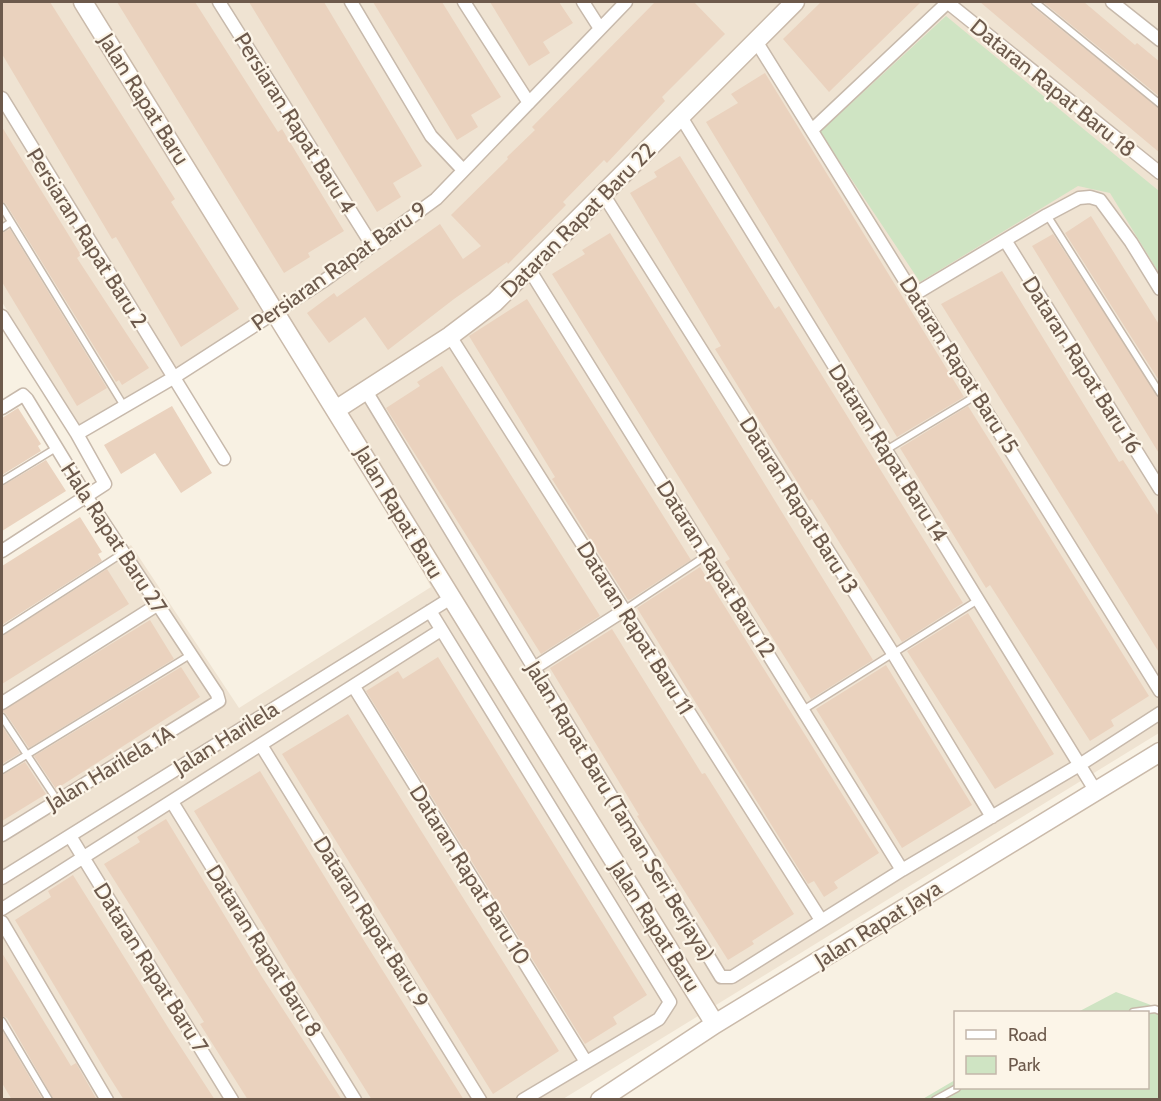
<svg xmlns="http://www.w3.org/2000/svg" width="1161" height="1101" font-family="Cabin,sans-serif">
<style>
.residential{fill:#efe3d2}
.green{fill:#cfe4c3}
.building{fill:#ead2be}
.lines{fill:none;stroke-linecap:round;stroke-linejoin:round}
.lane-casing{stroke:#c7b9ab;stroke-width:9}
.street-casing{stroke:#c7b9ab;stroke-width:15}
.secondary-casing{stroke:#cabaaa;stroke-width:21}
.lane{stroke:#fff;stroke-width:6}
.street{stroke:#fff;stroke-width:12}
.secondary{stroke:#fff;stroke-width:18}
.labels{text-anchor:middle;dominant-baseline:central;stroke-width:4.5;stroke-linejoin:round;paint-order:stroke}
.street-label{font-size:22px;fill:#6d5a4c;stroke:#fcf5e8}
</style>
<rect width="100%" height="100%" fill="#f8f1e3"/>
<path class="residential" d="M2,2H1159V733L563,1099H2V627L131,545L239,708L431,587L330,405L272,309L79,427L2,302Z"/>
<path class="green" d="M946,16L1159,191V273L1110,193L1078,186L920,282L820,132Z
M1116,992L1159,1008V1099L921,1100L955,1080L956,1088H1148V1012H1078Z"/>
<path class="building" d="M2,2H50L175,199L171,202L239,309L181,347L116,237L112,239L2,54Z
M117,2H195L278,132L282,129L344,231L308,253L310,257L284,273Z
M249,2H324L422,166L393,183L401,197L377,212Z
M373,2H442L501,97L471,115L478,127L457,140Z
M490,2H559L573,23L543,42L550,53L529,66Z
M655,2H694L725,34L662,97L665,101L607,163L604,160L563,202L566,205L508,264L507,262L454,299L388,350L365,317L329,343L307,313L334,293L337,297L440,224L463,259L481,246L451,215L508,159L507,157L535,130L532,127Z
M821,2H921L829,92L783,39Z
M980,2H1030L1032,6L1160,109V153Z
M1043,2H1084L1135,45L1137,43L1160,62V97Z
M765,73L964,397L897,437L706,122L738,103L731,94Z
M2,127L81,255L77,258L149,368L122,385L119,380L116,382L6,204L2,202Z
M680,156L775,309L779,306L963,603L902,642L812,499L809,501L715,349L721,346L630,193L657,177L654,172Z
M1091,216L1160,326V382L1065,233Z
M10,229L107,388L77,406L2,282V233Z
M610,233L873,660L811,699L725,562L730,559L552,274L585,254L582,250Z
M1053,234L1160,398V455L1032,246Z
M1002,271L1119,462L1123,460L1160,518V654L941,304Z
M527,299L691,560L631,599L628,600L552,479L555,477L469,336Z
M442,366L600,616L541,654L386,408L420,386L417,382Z
M172,406L212,473L181,493L155,453L121,474L104,445Z
M968,406L1149,696L1111,720L1114,726L1090,741L990,585L986,588L900,448Z
M18,408L41,444L38,446L41,451L2,475V418Z
M46,460L66,491L2,531V486Z
M80,517L102,552L98,554L102,561L2,625V566Z
M700,567L879,853L834,882L838,888L824,897L814,881L808,884L637,608Z
M107,569L129,604L2,684V636Z
M968,613L1054,754L995,789L907,651Z
M150,620L174,659L29,748L6,714L2,711Z
M612,629L702,774L705,773L794,914L752,941L754,944L728,960L637,816L639,815L550,668Z
M438,657L647,995L613,1017L617,1024L585,1044L366,691L398,671L403,679Z
M886,665L972,805L902,848L816,709Z
M181,667L200,697L56,789L34,756Z
M348,714L559,1051L493,1094L282,754Z
M2,726L20,753L2,764Z
M25,762L46,794L2,821V775Z
M260,771L356,928L464,1100H372L285,961L194,811Z
M166,819L262,977L342,1100H248L200,1024L204,1022L104,864L140,842L137,837Z
M73,875L169,1029L215,1100H124L105,1070L15,920L51,897L48,891Z
M2,953L71,1066L76,1063L97,1100H54L7,1018L2,1016Z
M2,1030L43,1100H12L2,1083Z"/>
<g class="lines">
<g class="lane-casing">
<path id="lane" d="M1035,2L1160,104
M2,207L124,406
M1047,215L1160,393
M2,228L11,222
M886,450L977,395
M2,481L56,448
M624,610L707,555
M2,631L123,553
M803,710L978,600
M2,717L57,800
M2,770L190,655
M1133,1012L1155,1009L1160,1011
M2,1021L49,1100
M935,1100L957,1088"/>
</g>
<g class="street-casing">
<path id="street" d="M219,2L372,245
M351,2L431,136L463,170
M464,2L529,103
M583,2L599,27
M947,2L1160,173
M1112,2L1160,40
M756,41L1160,691
M2,98L224,459
M681,117L1095,790
M813,129L948,2
M603,194L894,655L992,817
M1005,240L1160,489
M529,269L902,870
M915,294L1047,215L1079,198L1090,197L1100,200L1131,242L1160,289
M2,316L77,434
M450,336L821,920
M366,391L721,977H732L902,870L1081,764L1160,713
M2,408L23,395L27,399L86,496L217,694L219,701L2,835
M2,551L105,484L77,434L173,378L325,280L436,199L626,2
M430,611L670,1002L659,1019L523,1100
M534,668L623,611
M354,687L586,1062
M2,703L157,605
M261,745L480,1100
M172,802L355,1100
M70,836L232,1100
M2,878L451,598
M2,909L441,630
M2,922L107,1100"/>
</g>
<g class="secondary-casing">
<path id="secondary" d="M83,2L715,1024
M337,409L450,336L495,302L795,2
M600,1100L715,1024L1160,752"/>
</g>
<use href="#lane" class="lane"/>
<use href="#street" class="street"/>
<use href="#secondary" class="secondary"/>
</g>
<g class="labels">
<g class="street-label">
<text transform="translate(1053 88) rotate(39)">Dataran Rapat Baru 18</text>
<text transform="translate(144 99) rotate(58)">Jalan Rapat Baru</text>
<text transform="translate(295 123) rotate(58)">Persiaran Rapat Baru 4</text>
<text transform="translate(578 220) rotate(-45)">Dataran Rapat Baru 22</text>
<text transform="translate(87 238) rotate(58)">Persiaran Rapat Baru 2</text>
<text transform="translate(339 266) rotate(-35)">Persiaran Rapat Baru 9</text>
<text transform="translate(959 365) rotate(58)">Dataran Rapat Baru 15</text>
<text transform="translate(1082 365) rotate(58)">Dataran Rapat Baru 16</text>
<text transform="translate(888 453) rotate(58)">Dataran Rapat Baru 14</text>
<text transform="translate(799 505) rotate(58)">Dataran Rapat Baru 13</text>
<text transform="translate(399 512) rotate(59)">Jalan Rapat Baru</text>
<text transform="translate(114 538) rotate(57)">Hala Rapat Baru 27</text>
<text transform="translate(716 569) rotate(58)">Dataran Rapat Baru 12</text>
<text transform="translate(635 628) rotate(58)">Dataran Rapat Baru 11</text>
<text transform="translate(226 738) rotate(-32)">Jalan Harilela</text>
<text transform="translate(110 768) rotate(-31)">Jalan Harilela 1A</text>
<text transform="translate(620 811) rotate(59)">Jalan Rapat Baru (Taman Seri Berjaya)</text>
<text transform="translate(470 875) rotate(58)">Dataran Rapat Baru 10</text>
<text transform="translate(371 922) rotate(58)">Dataran Rapat Baru 9</text>
<text transform="translate(878 924) rotate(-32)">Jalan Rapat Jaya</text>
<text transform="translate(655 926) rotate(58)">Jalan Rapat Baru</text>
<text transform="translate(264 951) rotate(58)">Dataran Rapat Baru 8</text>
<text transform="translate(151 968) rotate(58)">Dataran Rapat Baru 7</text>
</g>
</g>
<rect width="1161" height="1101" fill="none" stroke="#6d5a4c" stroke-width="6"/>
<rect x="954" y="1011" width="195" height="78" fill="#fcf5e8" stroke="#c3b7aa" stroke-width="1.5"/>
<rect x="966" y="1030" width="30" height="9" fill="#ffffff" stroke="#c3b7aa" stroke-width="1.5"/>
<text x="1008" y="1041" font-size="18" fill="#6d5a4c">Road</text>
<rect x="966" y="1056" width="30" height="18" fill="#cfe4c3" stroke="#c3b7aa" stroke-width="1.5"/>
<text x="1008" y="1071" font-size="18" fill="#6d5a4c">Park</text>
</svg>
